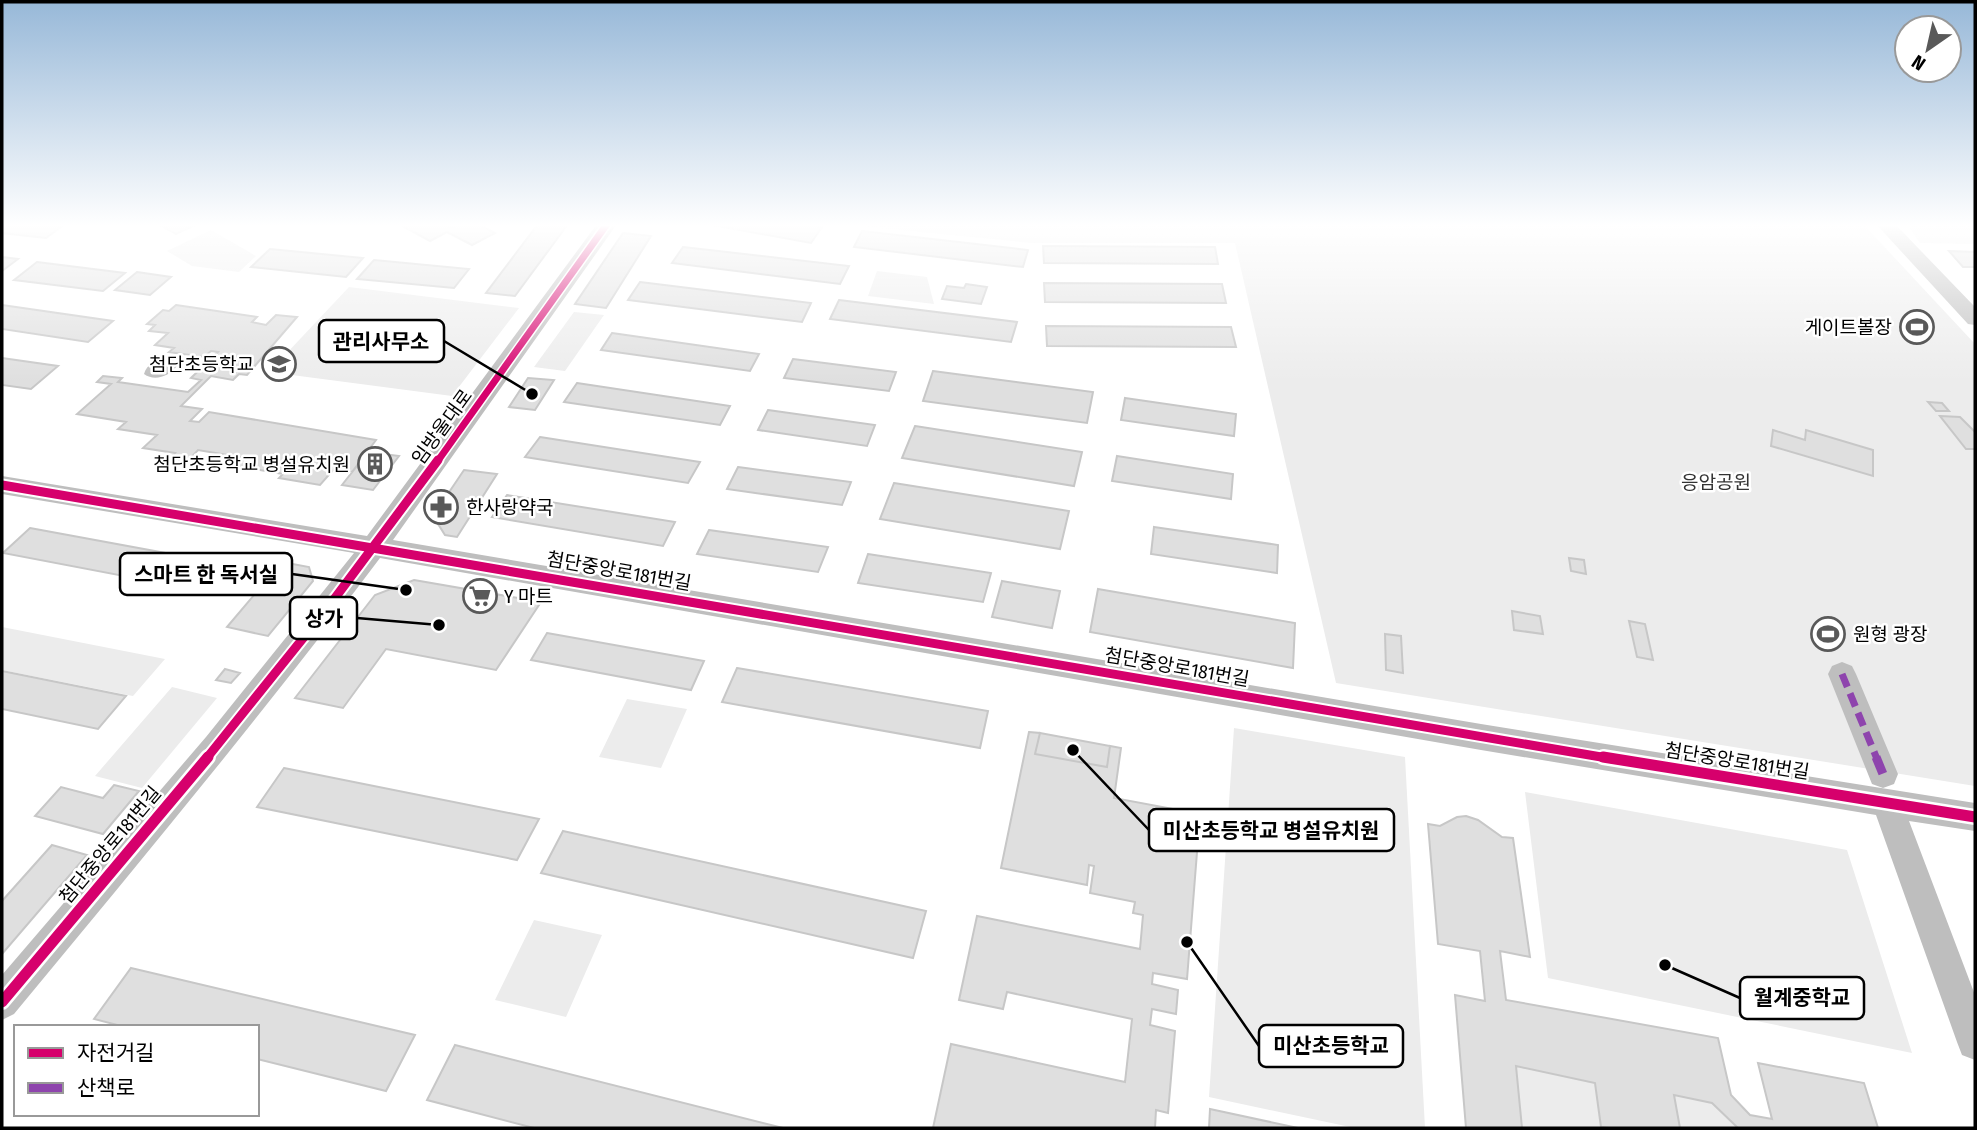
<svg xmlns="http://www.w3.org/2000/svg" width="1977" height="1130" font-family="'Fira Sans Condensed','Noto Sans KR',sans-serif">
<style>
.green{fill:#ececec}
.water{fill:#bfbfbf}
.building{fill:#dfdfdf;stroke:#c7c7c7;stroke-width:2}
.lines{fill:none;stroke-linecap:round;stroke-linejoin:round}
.minor{fill:#bebebe;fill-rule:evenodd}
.quiet-far1{stroke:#8e44ad;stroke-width:7;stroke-dasharray:14 7;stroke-linecap:butt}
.quiet{stroke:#8e44ad;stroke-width:9;stroke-dasharray:18 9;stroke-linecap:butt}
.cycleway-far2-casing{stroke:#fff;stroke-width:10}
.cycleway-far1-casing{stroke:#fff;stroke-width:13}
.cycleway-casing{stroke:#fff;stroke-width:16}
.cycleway-far2{stroke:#d6006c;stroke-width:7}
.cycleway-far1{stroke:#d6006c;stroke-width:9}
.cycleway{stroke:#d6006c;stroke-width:11}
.labels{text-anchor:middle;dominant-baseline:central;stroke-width:5;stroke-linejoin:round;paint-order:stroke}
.poi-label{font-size:19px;fill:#000;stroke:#fff;text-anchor:end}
.street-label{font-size:19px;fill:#000;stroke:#fff}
.park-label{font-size:19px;fill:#333;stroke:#fff}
.leader{fill:none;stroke:#000;stroke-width:2.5}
.callout-dot{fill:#000;stroke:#fff;stroke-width:2.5}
.callout{fill:#fff;stroke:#000;stroke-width:2.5}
.callout-label{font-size:21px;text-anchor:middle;font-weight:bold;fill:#000}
</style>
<rect width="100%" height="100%" fill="#fff"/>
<path class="green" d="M841,224L1864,225L1975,344V786L1336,683L1235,243H1032Z
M1907,224H1975V244L1920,243Z
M211,230L256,256L239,272L192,266L167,251Z
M877,271L927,277L934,304L868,296Z
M349,287L519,308L452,396L269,372Z
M574,312L604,315L565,371L534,367Z
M2,627L165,659L133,696L2,670Z
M172,687L217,698L142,788L95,776Z
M627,699L687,709L661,768L599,757Z
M1234,728L1405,757L1425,1128H1355L1209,1097Z
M1525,792L1847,850L1912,1053L1548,978Z
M534,920L602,935L566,1017L495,1000Z
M1516,1066L1595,1083L1601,1126L1609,1128H1522Z
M1674,1095L1712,1103L1738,1128H1680Z"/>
<path class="water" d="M173,360L177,366C169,376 155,382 144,374C147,362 161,358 173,360Z"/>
<path class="building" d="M2,224H65L46,238L2,233Z
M158,224H197L176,234Z
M399,224H444L452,228L460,224H478L495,233L472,245L447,232L430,241Z
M538,224H568L515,296L486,293Z
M707,224H805L822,227L811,243Z
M862,231L1028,250L1023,267L854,247Z
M623,233L651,236L606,308L575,304Z
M1043,246L1215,247L1218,264L1044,263Z
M683,247L849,266L840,284L672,263Z
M270,249L363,258L346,277L251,267Z
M1949,251L1975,252V267H1963Z
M2,257L18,259L2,271Z
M374,260L469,269L454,288L357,279Z
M37,262L125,273L103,291L14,280Z
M137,272L171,277L150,295L115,290Z
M640,282L811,303L802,322L628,300Z
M1044,283L1222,284L1226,303L1045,302Z
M966,284L987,287L981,304L942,299L947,286L964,288Z
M839,300L1017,322L1011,342L830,319Z
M2,305L113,321L88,342L2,329Z
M176,305L257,317L252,322L266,325L276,315L297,317L247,375L239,374L233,380L211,376L181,406L202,409L190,421L199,422L209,412L376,440L352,472L334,469L320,485L279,478L283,474L236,466L245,458L198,450L187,462L179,461L182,458L172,456L175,453L143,448L157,435L118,429L126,422L77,414L111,384L97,382L103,376L122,378L118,382L188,392L201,380L191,378L218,352L211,351L204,357L169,352L174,348L155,345L168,333L149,331L155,325L147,324L163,310L169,311Z
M1046,326L1231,327L1236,347L1047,346Z
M612,333L759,354L750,371L601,350Z
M2,358L58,366L31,389L2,385Z
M793,359L896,372L889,391L784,378Z
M933,371L1093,392L1087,423L923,401Z
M528,378L554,380L535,410L509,407Z
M577,383L730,406L720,425L564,402Z
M1125,398L1236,414L1234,436L1121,420Z
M1928,402L1942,403L1949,411H1936Z
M768,410L875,425L867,446L758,430Z
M1940,416L1960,417L1975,432V449H1966Z
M915,426L1082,452L1074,486L902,458Z
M1773,430L1805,440L1806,430L1873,450V476L1771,446Z
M540,437L700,462L688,483L525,457Z
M368,452L399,456L373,490L342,485Z
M1117,456L1233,474L1231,499L1112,481Z
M738,467L851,482L842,505L727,489Z
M464,470L497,474L457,537L445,535L433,516Z
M894,483L1069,511L1060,549L880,519Z
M507,495L675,522L663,546L492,517Z
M1154,527L1278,545L1277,573L1151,554Z
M30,528L236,566L213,593L3,553Z
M709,530L828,547L818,572L697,554Z
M868,554L991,573L983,602L858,583Z
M1569,558L1584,560L1586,574L1571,571Z
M282,562L309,567L313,581L268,636L227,627Z
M414,580L541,602L496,670L386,649L343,708L295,698L375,595Z
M1002,581L1060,591L1052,628L992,617Z
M1098,589L1295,623L1293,668L1090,632Z
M1512,611L1540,616L1543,634L1514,630Z
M1629,621L1645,624L1653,660L1637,657Z
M547,633L704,661L691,690L531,660Z
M1385,634L1401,636L1403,673L1386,670Z
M737,668L988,711L980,748L722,702Z
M225,669L240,673L231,683L216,680Z
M2,671L126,696L98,729L2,709Z
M1029,732L1040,733L1035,754L1107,767L1110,746L1121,748L1114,798L1200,814L1187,979L1153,973L1152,984L1178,990L1176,1014L1152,1009L1150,1025L1175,1031L1168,1113L1156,1110L1155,1128H933L951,1044L1125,1082L1132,1019L1007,992L1003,1009L959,1000L977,916L1140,949L1143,915L1133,913L1135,902L1090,893L1094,866L1089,865L1087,885L1001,868Z
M1040,733L1110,746L1107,767L1035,754Z
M284,768L539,819L517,860L257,807Z
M114,785L139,791L103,834L35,816L61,787L103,798Z
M1466,816L1478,820L1502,837L1513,838L1530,957L1500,951L1506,1000L1718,1038L1731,1095L1750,1115L1772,1119L1758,1063L1864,1083L1878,1128H1738L1712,1103L1674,1095L1680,1128H1609L1601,1127L1595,1083L1516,1066L1522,1128H1466L1455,995L1485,1001L1480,951L1438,944L1428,824L1440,826L1457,817Z
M563,831L926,911L913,958L541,873Z
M52,845L87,855L2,954V901Z
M131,968L415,1035L386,1091L257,1059V1027H125L94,1019Z
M455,1045L783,1128H534L427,1100Z
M1210,1109L1298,1128H1209Z"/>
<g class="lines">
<path class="minor" d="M597,224H617L393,540L1481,724L1975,803V831L1909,821L1975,995V1060L1962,1055L1957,1042L1876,815L1481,750L380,558C263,714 138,864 14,1014L2,1020V975L206,737L354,553L2,494V476L367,536Z
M1876,224H1895L1975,307V325L1968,324Z
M1842,662L1852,666L1856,674L1898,774L1894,784L1883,788L1872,784L1828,674L1832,666Z"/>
<path class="quiet-far1" d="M1842,674L1877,759"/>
<path class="quiet" d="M1876,757L1883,774"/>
<g class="cycleway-far2-casing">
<path id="cycleway-far2" d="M437,462L607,224"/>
</g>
<g class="cycleway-far1-casing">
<path id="cycleway-far1" d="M2,485L1613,759
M206,759L329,606L438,460"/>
</g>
<g class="cycleway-casing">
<path id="cycleway" d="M1603,757L1975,817
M2,1002L208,757"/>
</g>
<use href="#cycleway-far2" class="cycleway-far2"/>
<use href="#cycleway-far1" class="cycleway-far1"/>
<use href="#cycleway" class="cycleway"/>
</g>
<linearGradient id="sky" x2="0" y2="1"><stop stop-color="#97b8d8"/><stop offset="0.59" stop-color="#fff"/><stop offset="1" stop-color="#fff" stop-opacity="0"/></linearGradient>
<rect width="1977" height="382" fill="url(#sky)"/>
<defs>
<g id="stadium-ring" transform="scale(1.75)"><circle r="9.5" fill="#fff" stroke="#595959" stroke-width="1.5"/><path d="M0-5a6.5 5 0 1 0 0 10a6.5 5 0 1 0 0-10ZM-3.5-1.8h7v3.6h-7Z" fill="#595959"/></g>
<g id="school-ring" transform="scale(1.75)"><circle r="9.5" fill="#fff" stroke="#595959" stroke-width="1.5"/><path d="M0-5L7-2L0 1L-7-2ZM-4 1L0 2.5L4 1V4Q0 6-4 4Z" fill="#595959"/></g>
<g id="building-ring" transform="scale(1.75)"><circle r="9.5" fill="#fff" stroke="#595959" stroke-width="1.5"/><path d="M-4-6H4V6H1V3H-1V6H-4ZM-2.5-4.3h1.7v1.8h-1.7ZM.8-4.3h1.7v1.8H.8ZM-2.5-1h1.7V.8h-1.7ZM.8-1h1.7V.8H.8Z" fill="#595959"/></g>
<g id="pharmacy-ring" transform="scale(1.75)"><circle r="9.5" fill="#fff" stroke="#595959" stroke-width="1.5"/><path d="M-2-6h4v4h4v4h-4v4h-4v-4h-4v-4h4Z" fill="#595959"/></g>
<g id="supermarket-ring" transform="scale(1.75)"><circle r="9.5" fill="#fff" stroke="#595959" stroke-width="1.5"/><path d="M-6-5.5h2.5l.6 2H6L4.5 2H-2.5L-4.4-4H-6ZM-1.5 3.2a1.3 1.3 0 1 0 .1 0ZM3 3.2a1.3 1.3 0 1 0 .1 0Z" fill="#595959"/></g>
</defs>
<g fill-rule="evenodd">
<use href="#stadium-ring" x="1917" y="327"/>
<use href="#school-ring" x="279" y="364"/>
<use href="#building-ring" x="375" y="464"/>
<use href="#pharmacy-ring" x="441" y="507"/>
<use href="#supermarket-ring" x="480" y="596"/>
<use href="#stadium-ring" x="1828" y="634"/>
</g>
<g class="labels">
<g class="poi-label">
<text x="1892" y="327">게이트볼장</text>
<text x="254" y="364">첨단초등학교</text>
<text x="350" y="464">첨단초등학교 병설유치원</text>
<text x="466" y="507" text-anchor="start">한사랑약국</text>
<text x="504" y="596" text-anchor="start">Y 마트</text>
<text x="1853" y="634" text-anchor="start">원형 광장</text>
</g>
<g class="street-label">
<text transform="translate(442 427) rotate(-54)">임방울대로</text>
<text transform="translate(619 571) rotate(10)">첨단중앙로181번길</text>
<text transform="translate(1177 667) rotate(10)">첨단중앙로181번길</text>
<text transform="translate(1737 761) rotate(9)">첨단중앙로181번길</text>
<text transform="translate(110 845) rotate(-50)">첨단중앙로181번길</text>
</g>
<g class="park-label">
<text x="1716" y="482">응암공원</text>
</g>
</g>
<path class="leader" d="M532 394L444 341M406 590L292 574M439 625L357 618M1073 750L1149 830M1665 965L1740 998M1187 942L1259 1046"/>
<g class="callout-dot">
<circle cx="532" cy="394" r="7"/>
<circle cx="406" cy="590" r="7"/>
<circle cx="439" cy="625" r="7"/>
<circle cx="1073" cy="750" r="7"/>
<circle cx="1665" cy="965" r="7"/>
<circle cx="1187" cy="942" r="7"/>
</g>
<g class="callout">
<rect x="319" y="320" width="125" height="42" rx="7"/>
<rect x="120" y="553" width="172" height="42" rx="7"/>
<rect x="290" y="597" width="67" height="42" rx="7"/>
<rect x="1149" y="809" width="245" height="42" rx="7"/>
<rect x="1740" y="977" width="124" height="42" rx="7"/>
<rect x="1259" y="1025" width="144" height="42" rx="7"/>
</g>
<g class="callout-label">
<text x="381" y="349">관리사무소</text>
<text x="206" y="582">스마트 한 독서실</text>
<text x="324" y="626">상가</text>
<text x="1271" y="838">미산초등학교 병설유치원</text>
<text x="1802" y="1005">월계중학교</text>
<text x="1331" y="1053">미산초등학교</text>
</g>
<rect width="1977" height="1130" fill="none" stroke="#000000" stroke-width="7"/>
<rect x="14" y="1025" width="245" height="91" fill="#ffffff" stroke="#999999" stroke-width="2"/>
<rect x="28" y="1048" width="35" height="10" fill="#d6006c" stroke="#999999" stroke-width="2"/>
<text x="77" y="1060" font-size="21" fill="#000000">자전거길</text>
<rect x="28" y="1083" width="35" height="10" fill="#8e44ad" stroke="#999999" stroke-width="2"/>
<text x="77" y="1095" font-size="21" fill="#000000">산책로</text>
<g transform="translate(1928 49) rotate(214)"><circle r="33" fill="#ffffff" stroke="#999999" stroke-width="2"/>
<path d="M0-5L12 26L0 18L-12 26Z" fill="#595959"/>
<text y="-10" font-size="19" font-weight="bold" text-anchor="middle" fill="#000000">N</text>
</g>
</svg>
